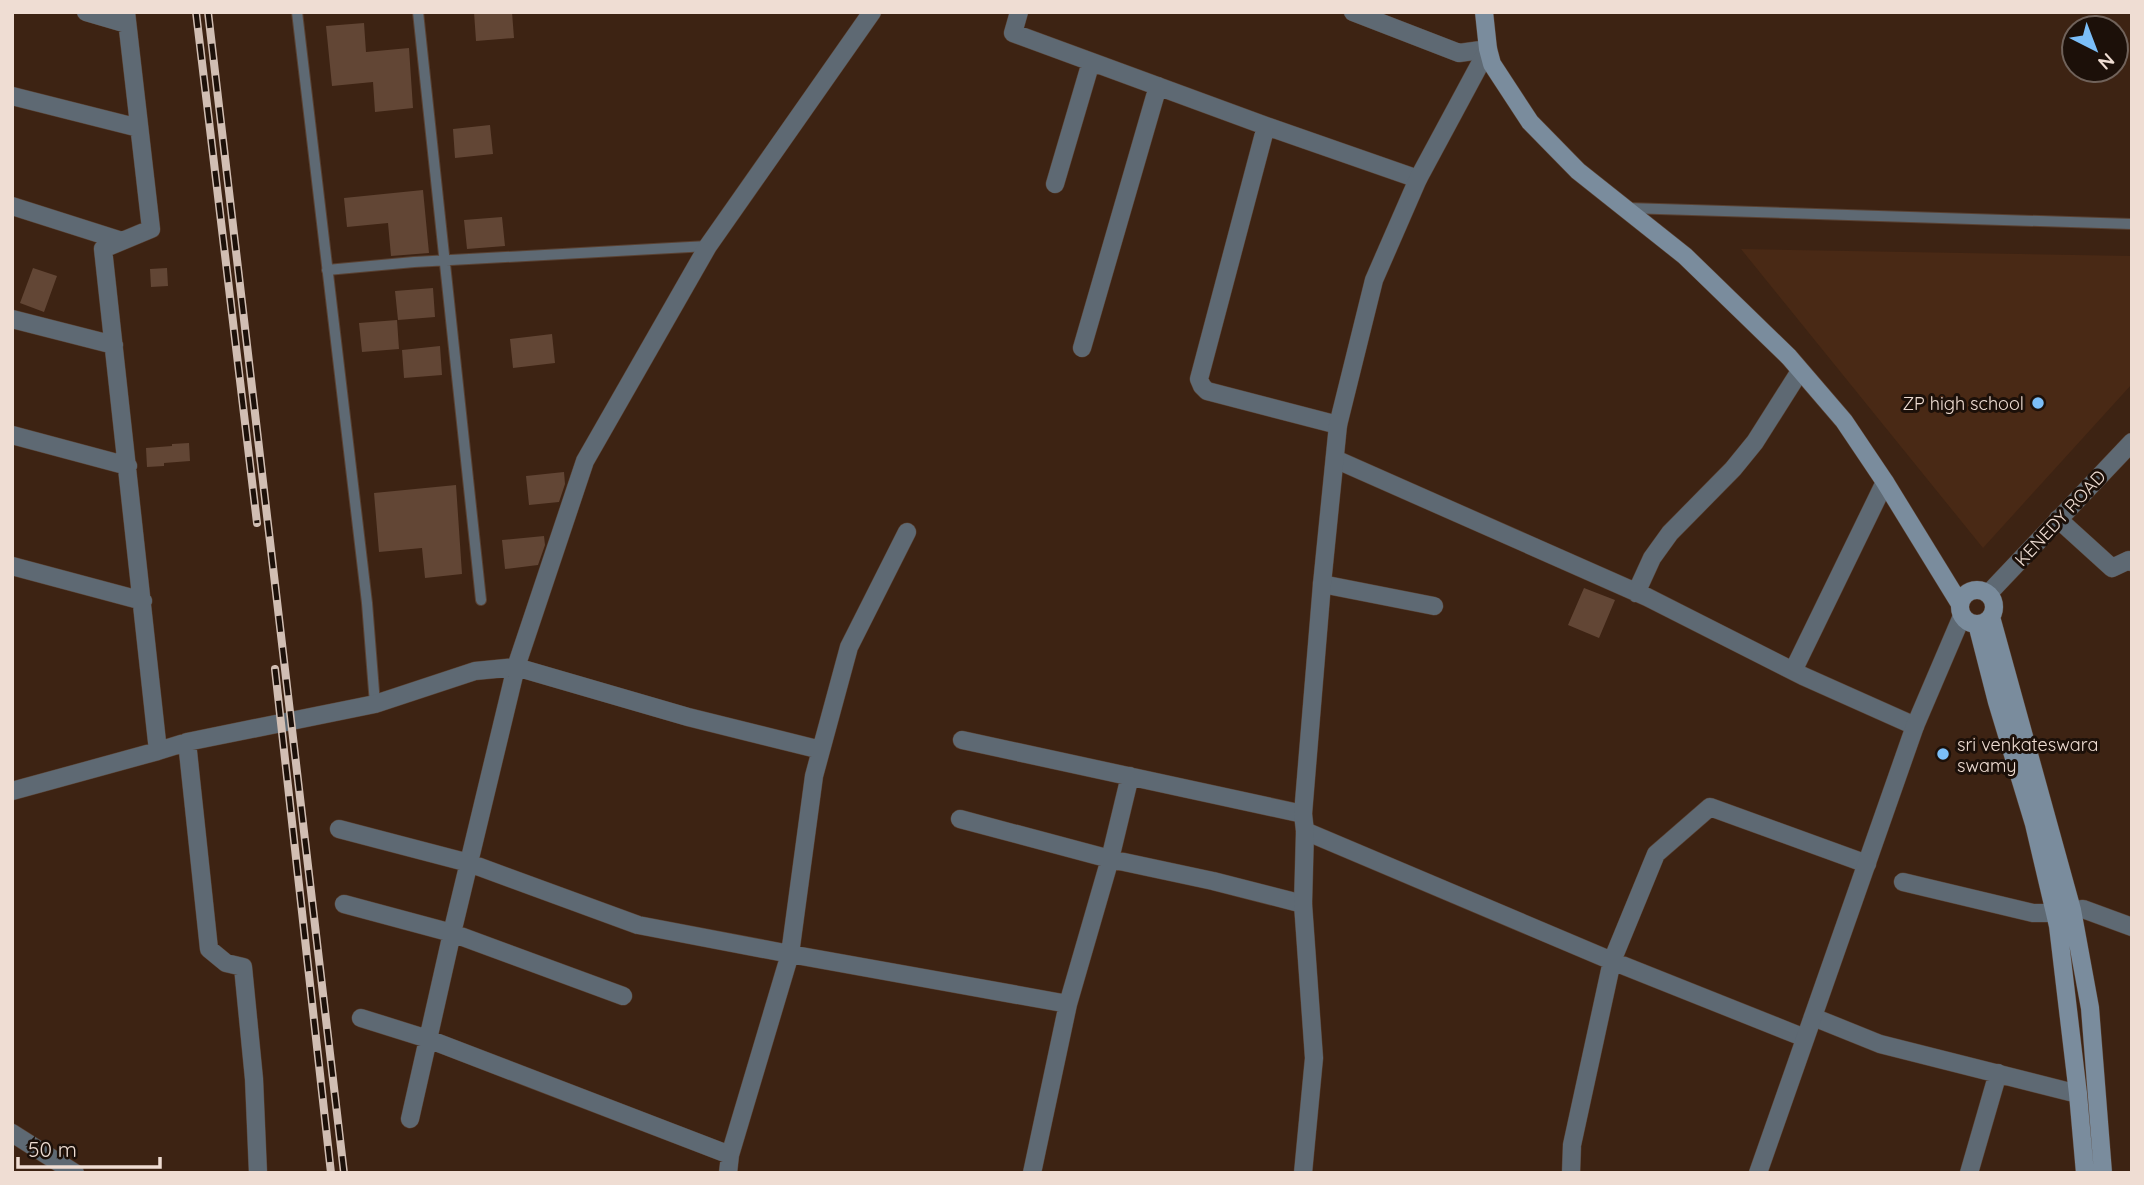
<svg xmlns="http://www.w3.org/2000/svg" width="2144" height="1185" font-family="Quicksand,sans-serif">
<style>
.built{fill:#492915}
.building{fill:#624635}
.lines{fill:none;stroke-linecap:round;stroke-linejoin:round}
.service-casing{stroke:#594132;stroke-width:12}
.minor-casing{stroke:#594132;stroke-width:19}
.tertiary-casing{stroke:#594132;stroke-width:19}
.secondary-casing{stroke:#594132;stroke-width:19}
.service{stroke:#5e6973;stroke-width:10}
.minor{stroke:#5e6973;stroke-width:18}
.tertiary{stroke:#5e6973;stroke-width:18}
.secondary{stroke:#7a8c9d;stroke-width:18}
.rail-casing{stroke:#d1beb3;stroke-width:8}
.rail{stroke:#1c1009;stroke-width:5;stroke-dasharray:16;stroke-linecap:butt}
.poi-dot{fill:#7bbef8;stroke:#1c1009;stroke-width:2.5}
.labels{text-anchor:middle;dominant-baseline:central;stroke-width:6;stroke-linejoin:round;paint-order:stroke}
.poi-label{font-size:18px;fill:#efddd3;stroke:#1c1009;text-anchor:end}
.street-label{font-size:18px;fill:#efddd3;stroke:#1c1009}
</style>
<rect width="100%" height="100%" fill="#3d2313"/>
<path class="built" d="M1741,249L2132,256V384L1983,548Z"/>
<path class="building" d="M474,12H512L514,38L476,41Z
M364,23L366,52L409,48L413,108L375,112L373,82L332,86L326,26Z
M490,125L493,154L455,158L453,129Z
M423,190L429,253L391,256L388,223L347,227L344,198Z
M502,217L505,246L467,249L464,220Z
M33,268L57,276L44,312L20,303Z
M167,268L168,286L151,287L150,269Z
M433,288L435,317L398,320L395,291Z
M397,320L399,349L362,352L359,323Z
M552,334L555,363L513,368L510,339Z
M440,346L442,375L404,378L402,350Z
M189,443L190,461L164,463V466L147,467L146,448L172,446V444Z
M564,472L565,484L559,502L529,505L526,476Z
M456,485L462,574L425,578L422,548L379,552L374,493Z
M544,536L545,545L538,565L505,569L502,540Z
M1584,588L1615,600L1599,638L1568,625Z"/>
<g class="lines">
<g class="service-casing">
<path id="service" d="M297,12L367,603L375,704
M418,12L481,600
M1627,208L2132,224
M327,270L414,262L708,246"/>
</g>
<g class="minor-casing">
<path id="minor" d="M86,12L127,24
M126,12L151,229L103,249L158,751
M1019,12L1013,33L1266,126L1418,179
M1353,12L1459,53L1488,49
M12,96L139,128
M1266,126L1199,379L1202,386L1207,391L1338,425
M1055,184L1091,62
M12,206L122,241
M12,319L114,345
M1082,348L1158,86
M12,435L128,466
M1335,459L1647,597L1803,676L1915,726
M2058,519L2112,568L2129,560L2132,562
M12,566L143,601
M1322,584L1434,606
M1636,593L1652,558L1670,533L1733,469L1755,442L1800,371
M1793,671L1885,482
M962,740L1303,814
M187,742L209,949L226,963L243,967L254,1079L258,1173
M12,791L158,751L187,742L375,704L475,671L516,667L688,717L821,750
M960,819L1110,859L1213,881L1303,904
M339,829L469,863L638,925L790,954L814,776L849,647L907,532
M1305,831L1612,961L1805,1038
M1903,882L2033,913H2055L2083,909L2132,927
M344,904L452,933L623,996
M1813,1017L1880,1044L2078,1094
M361,1018L428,1039L730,1155L790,954L1068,1004
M410,1119L452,933L516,667L585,461L708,246L872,12
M12,1133L75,1173
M728,1173L730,1155
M1032,1173L1068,1004L1110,859L1130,776
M1571,1173L1572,1145L1612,961L1656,854L1710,807L1867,864
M1969,1173L1998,1073"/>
</g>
<g class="tertiary-casing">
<path id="tertiary" d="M1988,594L2132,442
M1303,1173L1314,1058L1303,904L1305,831L1303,814L1322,584L1338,425L1374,280L1418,179L1488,49
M1758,1173L1915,726L1962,616"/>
</g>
<g class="secondary-casing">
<path id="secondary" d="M1484,12L1488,49L1492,64L1530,122L1578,171L1685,256L1789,357L1844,421L1885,482L1960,604
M1960 607a17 17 0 1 1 34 0a17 17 0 1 1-34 0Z
M1991,617L2072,910L2090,1008L2103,1173
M1977,624L1997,702L2034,824L2058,926L2078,1094L2085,1173"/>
</g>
<use href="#service" class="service"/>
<use href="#minor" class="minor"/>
<use href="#tertiary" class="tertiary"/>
<use href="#secondary" class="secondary"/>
<g class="rail-casing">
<path id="rail" d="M196,12L257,523
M208,12L344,1173
M275,669L331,1173"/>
</g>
<use href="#rail" class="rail"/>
</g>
<g class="poi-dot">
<circle cx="2038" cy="403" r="7"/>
<circle cx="1943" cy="754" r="7"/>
</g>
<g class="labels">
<g class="poi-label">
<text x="2024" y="403">ZP high school</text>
<text x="1957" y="744" text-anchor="start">sri venkateswara<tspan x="1957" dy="21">swamy</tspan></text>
</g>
<g class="street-label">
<text transform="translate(2060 518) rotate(-47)">KENEDY ROAD</text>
</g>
</g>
<rect width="2144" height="1185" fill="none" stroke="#efddd3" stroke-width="28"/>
<g transform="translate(2095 49) rotate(138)"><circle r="33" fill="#1c1009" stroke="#70625a" stroke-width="2"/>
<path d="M0-5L12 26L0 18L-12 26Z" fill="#7bbef8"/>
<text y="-10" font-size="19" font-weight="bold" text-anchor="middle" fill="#efddd3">N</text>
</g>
<path d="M18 1157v10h142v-10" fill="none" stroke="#efddd3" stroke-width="3.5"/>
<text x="28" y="1157" font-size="21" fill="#efddd3" stroke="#1c1009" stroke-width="5" paint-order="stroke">50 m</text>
</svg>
